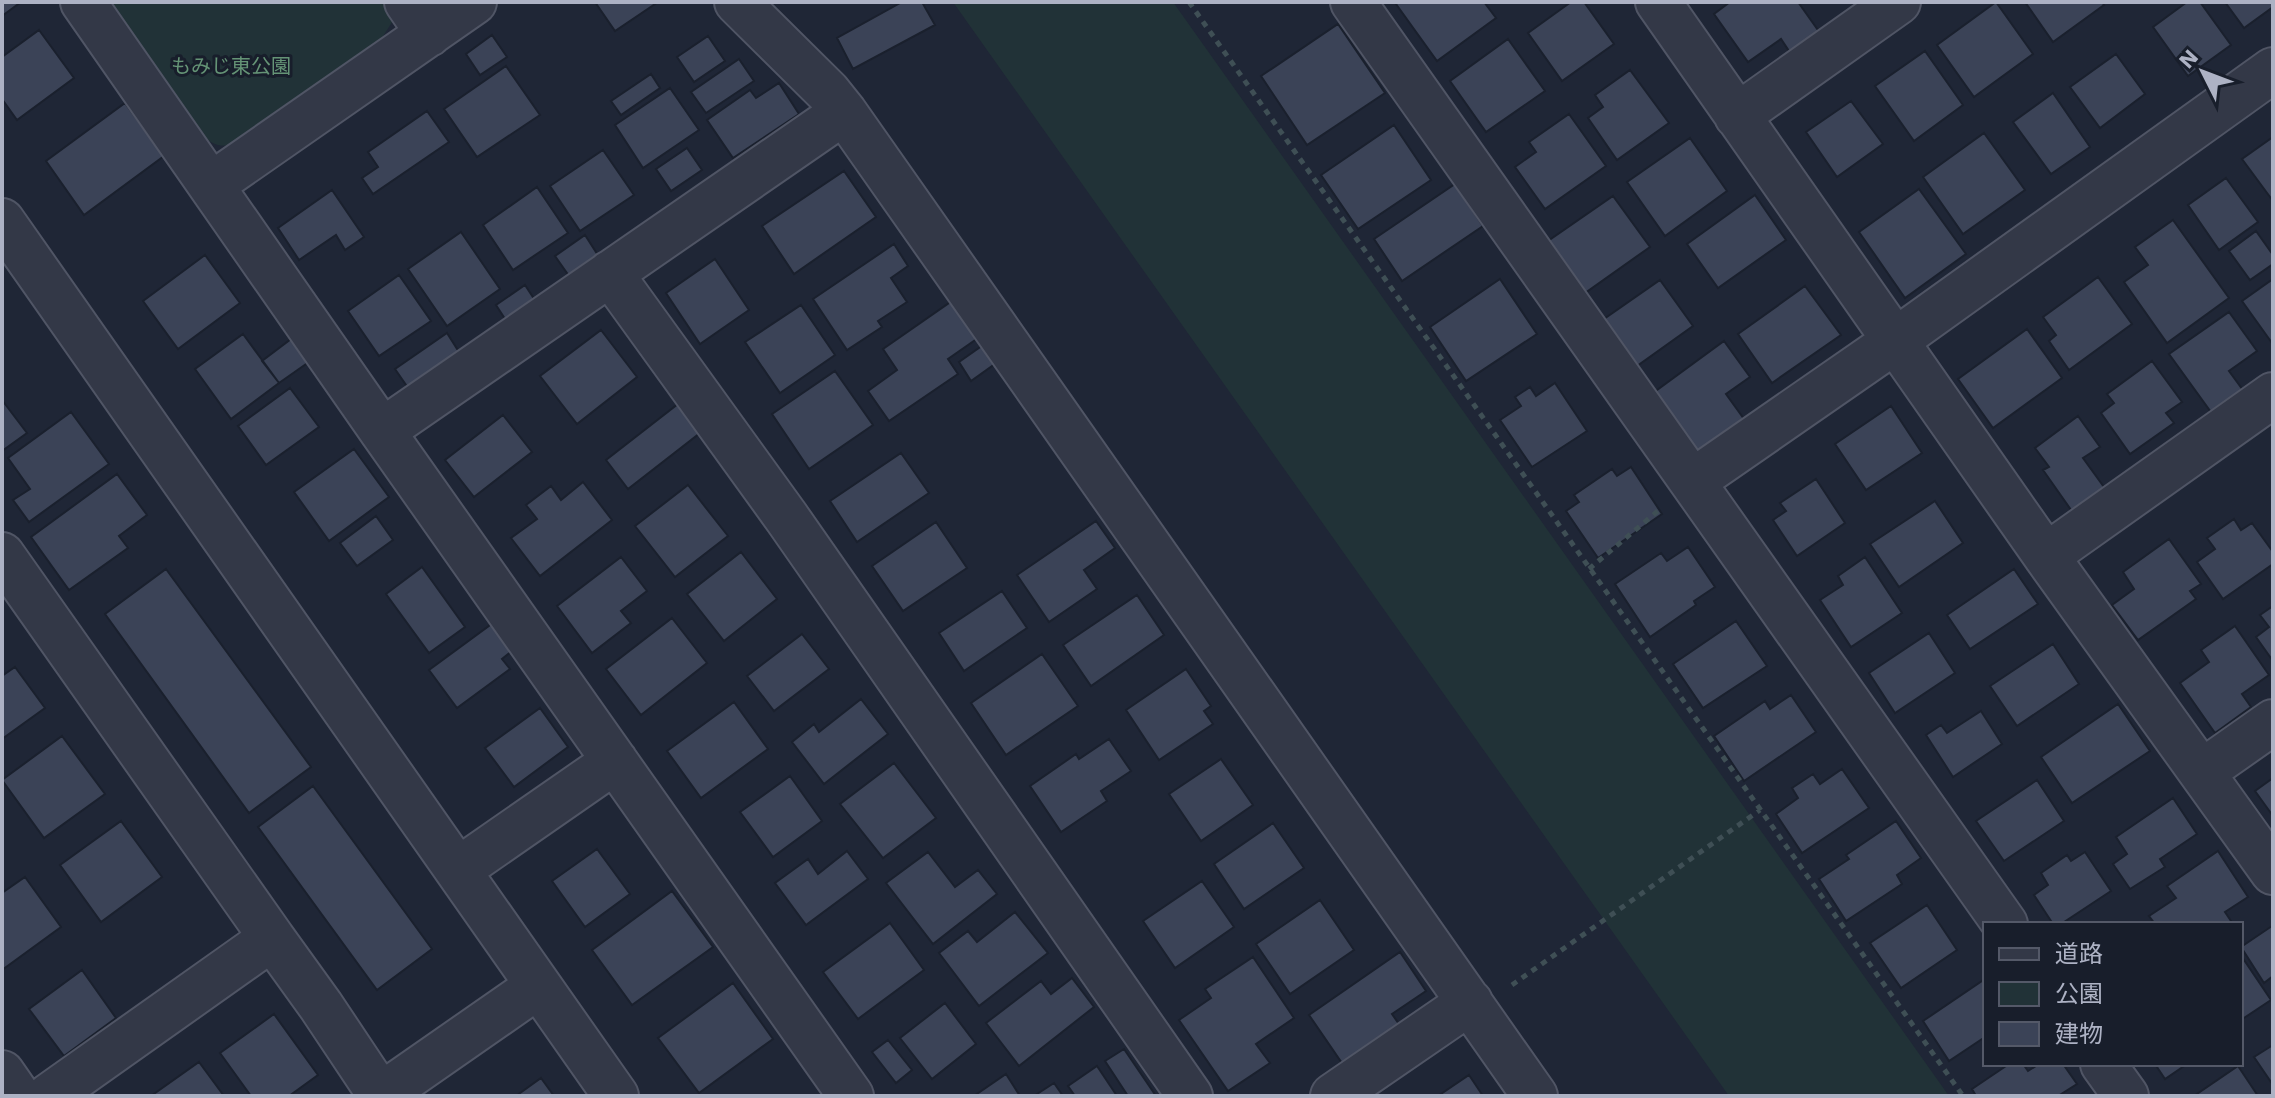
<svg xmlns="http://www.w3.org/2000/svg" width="2275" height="1098" font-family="'Work Sans','Noto Sans JP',sans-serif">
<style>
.green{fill:#213237}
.building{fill:#3b4357;stroke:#1a202d;stroke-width:2}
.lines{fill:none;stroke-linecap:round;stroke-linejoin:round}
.minor-casing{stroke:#505565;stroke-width:48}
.path{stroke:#3f4f55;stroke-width:5;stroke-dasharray:6 6;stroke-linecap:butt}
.minor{stroke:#333847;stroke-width:44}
.labels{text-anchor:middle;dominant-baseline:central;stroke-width:6;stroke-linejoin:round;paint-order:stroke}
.park-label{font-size:20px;fill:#659476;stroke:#181e2b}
</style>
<rect width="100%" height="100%" fill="#1f2636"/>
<path class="green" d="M107,2H382L394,19L380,41L232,145C217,147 212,144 201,134Z
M953,2H1173L1949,1096H1729Z"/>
<path class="building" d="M2,2H21L2,16Z
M595,2H658L615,31Z
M902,2H922L935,25L853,69L837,38Z
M1399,2H1484L1496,18L1437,61L1396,4Z
M1571,2H1584L1614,44L1562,81L1528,33Z
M1730,2H1798L1820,33L1791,54L1781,39L1748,62L1714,14Z
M1996,2L2033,54L1974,97L1937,45Z
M2025,2H2102L2104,5L2053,42Z
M2187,2H2200L2231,45L2188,76L2153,27Z
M2225,2H2273V7L2244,28Z
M1338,24L1385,93L1307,145L1261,76Z
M39,30L74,78L17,120L2,99V57Z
M492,35L507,57L480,75L466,54Z
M708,36L725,61L694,82L677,57Z
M1508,39L1545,91L1486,132L1450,81Z
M1925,51L1963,105L1914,141L1875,86Z
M2116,54L2145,94L2100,128L2070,87Z
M739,59L754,81L706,113L691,92Z
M506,66L540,115L477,157L444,109Z
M1630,70L1669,123L1617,160L1588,118L1603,107L1595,95Z
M651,74L660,88L621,115L611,101Z
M779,83L799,114L733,158L707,120L750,90L756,98Z
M670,88L699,130L643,168L615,125Z
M2053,93L2090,147L2051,174L2013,122Z
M1851,101L1883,144L1837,177L1806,132Z
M125,103L164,156L84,215L46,161Z
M427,111L449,142L373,194L362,178L378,167L368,152Z
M1569,114L1606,166L1545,209L1515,167L1536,152L1529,142Z
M1394,125L1431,180L1358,229L1321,175Z
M1984,133L2025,190L1963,234L1923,177Z
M2273,137V201L2242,159Z
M1690,138L1727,191L1665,236L1627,182Z
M687,148L702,170L671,191L656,169Z
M603,150L634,195L580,231L550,186Z
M844,171L876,217L794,274L762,226Z
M2226,178L2258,222L2219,250L2188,205Z
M1455,184L1483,226L1402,281L1374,239Z
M537,187L568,233L513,270L483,225Z
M1919,189L1966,254L1905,298L1859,232Z
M332,190L364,237L345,250L336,235L299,260L278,228Z
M1755,195L1786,240L1718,288L1687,244Z
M1613,196L1650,247L1585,293L1548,241Z
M2173,220L2229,298L2167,343L2124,282L2148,265L2135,247Z
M2256,231L2273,255V264L2250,280L2229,251Z
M461,232L500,289L447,326L408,269Z
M585,235L603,263L574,283L555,256Z
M894,244L908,266L891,278L907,302L878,321L882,327L847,350L813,299Z
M205,255L240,303L178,349L143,301Z
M715,259L749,310L700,344L666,293Z
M399,275L431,321L379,356L348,311Z
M2098,277L2132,324L2069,370L2049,341L2056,335L2043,317Z
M1500,279L1537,334L1466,381L1430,327Z
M2273,279V342L2272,343L2242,301Z
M1660,280L1693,326L1637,366L1604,319Z
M525,285L540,308L511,328L496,305Z
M1805,286L1841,335L1772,383L1738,334Z
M952,301L978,338L948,359L958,374L889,421L868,391L897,370L883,349Z
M801,305L835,355L780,393L745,342Z
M2229,312L2257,351L2229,371L2248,397L2216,419L2169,354Z
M2027,329L2062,378L1993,428L1958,379Z
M601,330L637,377L577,424L540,376Z
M299,333L316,357L279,383L262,361Z
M447,333L464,360L413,395L395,369Z
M243,334L279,383L231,419L195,369Z
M1724,341L1750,377L1726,394L1744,419L1696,453L1653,393Z
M986,343L999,361L971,381L959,362Z
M2152,361L2182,402L2166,413L2174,423L2130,454L2101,413L2114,403L2107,394Z
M835,371L873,425L809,469L772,414Z
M1555,383L1587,431L1532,467L1500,420L1521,406L1515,397L1530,387L1536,396Z
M290,388L319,427L266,465L238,426Z
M2,400L27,433L2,451Z
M678,404L700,433L628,489L606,460Z
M1891,406L1922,453L1866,490L1835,444Z
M71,412L109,464L29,522L13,500L30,489L8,458Z
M503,415L532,452L474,497L445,460Z
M2078,416L2100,447L2083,458L2109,494L2076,517L2043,470L2049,467L2035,448Z
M354,449L389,497L329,541L294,492Z
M901,453L929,493L857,542L830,501Z
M1631,467L1662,514L1598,558L1566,511L1579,502L1574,495L1612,469L1617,476Z
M117,474L147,515L119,536L128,548L69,590L31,537Z
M1816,479L1845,523L1797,556L1773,520L1786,511L1780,503Z
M583,482L612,520L540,576L511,538L537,519L526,505L551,486L561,500Z
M688,485L728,536L675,577L635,526Z
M1935,501L1963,543L1899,587L1870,544Z
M376,516L393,540L357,566L340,543Z
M2234,519L2241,530L2252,523L2273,552V564L2223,599L2197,562L2215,549L2207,538Z
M1096,521L1115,548L1084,570L1097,589L1049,622L1017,575Z
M936,522L967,568L903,611L872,566Z
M2169,539L2201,584L2190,591L2196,599L2138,640L2112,605L2134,589L2123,572Z
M1688,547L1715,587L1694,601L1696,605L1650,637L1615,584L1661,553L1667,561Z
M741,552L777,599L724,641L687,594Z
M621,557L647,591L621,611L631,623L592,653L557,606Z
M1865,557L1902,613L1851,647L1820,600L1843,585L1838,576Z
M422,567L465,627L429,653L386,594Z
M166,569L311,767L249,813L105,614Z
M2014,569L2038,604L1970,649L1947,615Z
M1002,591L1027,628L964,671L939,633Z
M1137,595L1164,635L1091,686L1063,645Z
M2273,606V661L2256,637L2269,627L2260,615Z
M672,618L707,663L641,715L606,669Z
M1736,621L1767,666L1703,708L1673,664Z
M493,623L513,650L502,659L510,669L457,708L429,670Z
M2235,626L2269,675L2242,694L2251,707L2215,733L2180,683L2209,662L2201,650Z
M1929,633L1955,673L1895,713L1869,673Z
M802,634L829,669L774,711L747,676Z
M2053,644L2079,684L2017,726L1990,686Z
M1042,654L1078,706L1006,755L971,703Z
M15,667L45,708L2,739V676Z
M1186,669L1211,706L1204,711L1213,724L1159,760L1126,710Z
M1791,695L1816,732L1744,781L1714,736L1765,701L1770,709Z
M861,699L888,734L824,784L792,742L814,724L819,732Z
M734,702L768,749L701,798L667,751Z
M2118,704L2150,751L2072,803L2041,757Z
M540,708L568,747L514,787L485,748Z
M1981,711L2002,744L1953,777L1926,735L1941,725L1947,733Z
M62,736L105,794L44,838L2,780Z
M1109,739L1131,771L1101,791L1107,801L1061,832L1030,786L1076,754L1079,759Z
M1221,759L1253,805L1201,841L1169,794Z
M894,763L936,818L883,858L840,804Z
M1842,769L1869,808L1802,853L1776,814L1798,798L1792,788L1813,774L1820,784Z
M790,776L822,821L773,857L740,812Z
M2273,778V816L2255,791Z
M2037,780L2064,821L2004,861L1976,821Z
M313,786L432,949L377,990L258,827Z
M2173,798L2197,834L2160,859L2165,867L2130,889L2113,864L2127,854L2116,837Z
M121,821L162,877L101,922L60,865Z
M1896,821L1921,858L1897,875L1902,884L1846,921L1819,879L1849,859L1846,855Z
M1273,823L1304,868L1244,909L1214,864Z
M597,849L630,894L585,927L552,881Z
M847,851L868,879L806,925L775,883L808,859L818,874Z
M2218,851L2248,897L2225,912L2233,924H2155L2149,916L2176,898L2167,886Z
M928,852L955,887L978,870L997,894L933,944L886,883Z
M2085,852L2111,891L2061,924H2053L2034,895L2048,885L2041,873L2067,855L2071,861Z
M25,877L61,927L2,970V893Z
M1202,881L1234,927L1175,968L1143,921Z
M672,891L713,947L632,1005L592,950Z
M1320,900L1354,950L1290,994L1256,944Z
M1927,905L1957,950L1901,988L1870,943Z
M1015,912L1048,953L979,1006L939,953L968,931L977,942Z
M890,923L924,970L858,1019L823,972Z
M2272,926L2273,976L2264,983L2241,947Z
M1400,952L1426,991L1392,1014L1401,1027L1344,1066L1309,1015Z
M1253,957L1294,1018L1256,1044L1270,1063L1228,1091L1179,1020L1211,998L1205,989Z
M2242,957L2271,1000L2241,1020V958Z
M82,970L116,1018L64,1056L29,1009Z
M1072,978L1094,1007L1019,1066L986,1023L1041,981L1051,994Z
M1985,979V1037L1949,1061L1923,1021Z
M733,983L773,1039L699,1093L658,1038Z
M945,1003L976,1044L932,1079L900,1038Z
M274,1014L318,1075L289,1096H251L220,1053Z
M888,1040L912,1070L896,1083L872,1052Z
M2273,1045V1085L2254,1057Z
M1124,1049L1156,1096H1128L1105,1061Z
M199,1062L224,1096H151Z
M2009,1064H2023L2028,1071L2039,1064H2063L2077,1084L2058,1096H1976L1972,1089Z
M2155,1064H2187L2165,1079Z
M1097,1066L1117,1096H1075L1068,1086Z
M2238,1066L2258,1096H2194Z
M1006,1074L1020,1096H974Z
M1469,1075L1483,1096H1438Z
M541,1078L554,1096H516Z
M1054,1083L1063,1096H1034Z"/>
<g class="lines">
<g class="minor-casing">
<path id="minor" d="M83,2L382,431L851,1096
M407,2L429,34
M737,2L828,92L844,112L1535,1096
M1353,2L2005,924
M1658,2L2046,556L2273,872
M1737,116L1898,2
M211,185L474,2
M2,221L616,1096
M610,273L787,518L1190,1096
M382,431L844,112
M1693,481L1895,341L2273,70
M2,555L272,938
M2046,556L2273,395
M2202,772L2273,722
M458,870L615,761
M2103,1064L2126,1096
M2,1073L18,1096
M49,1096L272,938L321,1006L381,1096
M380,1096L538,986
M1333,1096L1470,1002"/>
</g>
<path class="path" d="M1189,2L1963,1096
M1589,569L1659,510
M1512,985L1760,810"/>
<use href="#minor" class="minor"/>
</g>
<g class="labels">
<g class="park-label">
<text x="231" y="66">もみじ東公園</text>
</g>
</g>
<rect width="2275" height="1098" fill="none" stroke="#adb2c4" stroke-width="8"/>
<rect x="1983" y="922" width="260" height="144" fill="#181e2b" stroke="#545968" stroke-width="2"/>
<rect x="1999" y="948" width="40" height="12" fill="#333847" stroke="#545968" stroke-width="2"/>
<text x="2055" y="962" font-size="24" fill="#adb2c4">道路</text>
<rect x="1999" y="982" width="40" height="24" fill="#213237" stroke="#545968" stroke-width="2"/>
<text x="2055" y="1002" font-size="24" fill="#adb2c4">公園</text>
<rect x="1999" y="1022" width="40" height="24" fill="#3b4357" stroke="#545968" stroke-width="2"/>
<text x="2055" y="1042" font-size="24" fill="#adb2c4">建物</text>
<g transform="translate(2203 72) rotate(312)" stroke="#181e2b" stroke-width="6" paint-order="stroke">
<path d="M0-6L14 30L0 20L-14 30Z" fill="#adb2c4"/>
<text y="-12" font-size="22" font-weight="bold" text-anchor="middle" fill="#adb2c4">N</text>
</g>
</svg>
